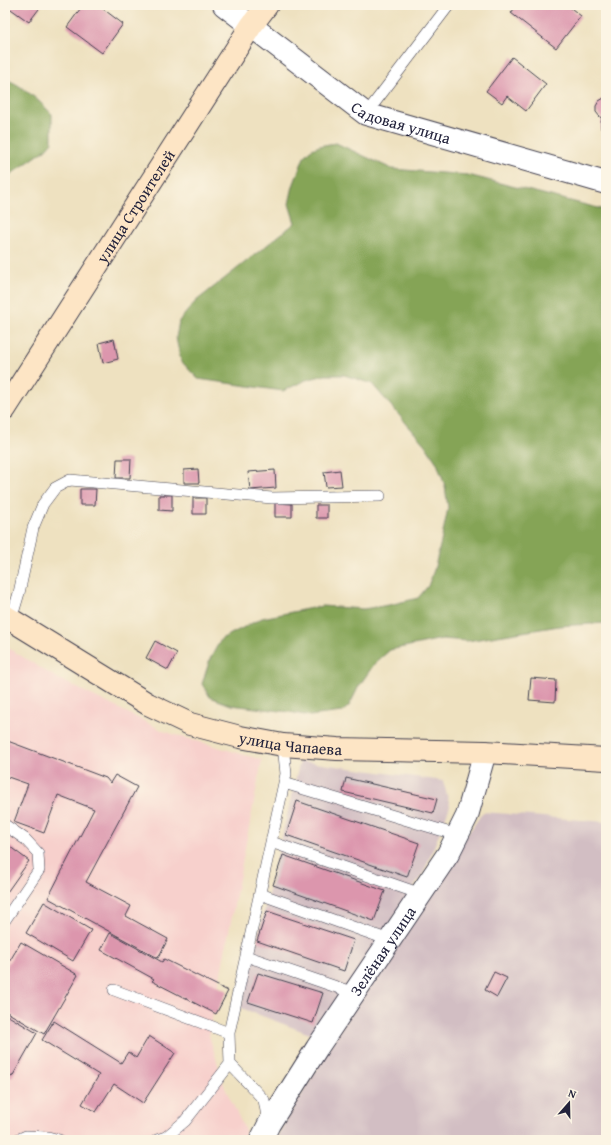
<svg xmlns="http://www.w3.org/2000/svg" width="611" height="1145" font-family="'Gentium Book Plus',serif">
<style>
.built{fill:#f7d0cc}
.industrial{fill:#d2bec3}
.forest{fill:#85a457;stroke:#546349}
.building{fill:#dc96ad}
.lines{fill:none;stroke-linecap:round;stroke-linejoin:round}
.lane-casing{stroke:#413f4f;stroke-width:12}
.street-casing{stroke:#413f4f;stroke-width:24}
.secondary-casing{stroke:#413f4f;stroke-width:24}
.lane{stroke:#fff;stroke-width:11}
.street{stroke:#fff;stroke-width:22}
.secondary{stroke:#fde5c5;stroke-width:22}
.labels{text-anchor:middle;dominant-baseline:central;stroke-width:3.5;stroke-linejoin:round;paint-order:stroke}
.street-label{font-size:16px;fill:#22223b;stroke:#fcf5e5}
</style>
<rect width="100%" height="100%" fill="#fcf5e5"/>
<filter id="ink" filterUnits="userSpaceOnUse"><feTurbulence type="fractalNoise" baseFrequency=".025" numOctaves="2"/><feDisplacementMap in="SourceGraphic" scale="8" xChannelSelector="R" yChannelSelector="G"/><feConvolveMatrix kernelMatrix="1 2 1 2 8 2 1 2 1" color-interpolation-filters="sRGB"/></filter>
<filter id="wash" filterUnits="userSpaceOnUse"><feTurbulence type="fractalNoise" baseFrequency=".012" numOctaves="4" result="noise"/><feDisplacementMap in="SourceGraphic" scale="16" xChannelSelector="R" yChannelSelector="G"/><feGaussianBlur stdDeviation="0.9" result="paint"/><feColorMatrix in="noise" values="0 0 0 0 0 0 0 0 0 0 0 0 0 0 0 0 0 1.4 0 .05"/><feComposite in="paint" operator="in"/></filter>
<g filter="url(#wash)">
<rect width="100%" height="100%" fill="#eee1c0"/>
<path class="built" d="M5,646L57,678L166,732L262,760L209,1035L225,1088L246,1132L242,1140H5Z"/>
<path class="industrial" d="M300,761L443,781L450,806L424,872L315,1036L241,1008Z
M483,812L606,822V1140H275L382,959Z"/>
<path class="forest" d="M5,79C23,85 39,101 52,114V142L44,151L11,174L5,172Z
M336,143L392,169L468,175L606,210V623L559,626L467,641L442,639L390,650L375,663L359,686L349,706L342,712L310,716L289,712L231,705L210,697L202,684L210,659L221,639L262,618L322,606L363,609L389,605L418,598L428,586L434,570L441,542L448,508L445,486L437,463L425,445L372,384L344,375H325L306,380L283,391L198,379L181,361L176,338L179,321L196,301L295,223L289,204L293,186L304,157C310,146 324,145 336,143Z"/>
<g id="blocks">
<path class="building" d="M10,5H42L29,22L8,7Z
M83,5H98L123,24L102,53L67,27Z
M517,5H567L581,16L556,48L511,13Z
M512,57L546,84L526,111L507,96L502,103L486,91Z
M604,98H606V134L601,129V123L602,118L600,117L596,112V106L599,101Z
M114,339L118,359L103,363L99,343Z
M117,459H131L130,478H116Z
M198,469L199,483H184V470Z
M275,470L276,488L250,490L248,472Z
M340,470L342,486L326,487L324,472Z
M80,489H96L95,505H80Z
M159,495H172V511L159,510Z
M193,498H206V514H193Z
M275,503L292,504V517H275Z
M316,505H327V518H316Z
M155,641L177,653L168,670L146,658Z
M531,678L556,680L555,702L529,700Z
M5,740L106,778L110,783L115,775L137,787L86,882L131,906L126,916L168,939L158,958L48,898L94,809L58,795L44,833L14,822L28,784L5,776Z
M346,778L437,799L433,813L343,792Z
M297,801L419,843L407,877L286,835Z
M5,843L29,861L5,895Z
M283,855L385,891L374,921L273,885Z
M44,902L91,930L73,961L26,933Z
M267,911L354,940L344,971L257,941Z
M110,933L162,962L164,959L228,991L216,1014L152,981L154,979L101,950Z
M21,942L78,975L44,1034L5,1011V969Z
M494,972L507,978L497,997L485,990Z
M258,973L323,993L313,1023L248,1002Z
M5,1014L37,1033L12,1077L5,1073Z
M54,1021L121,1063L128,1052L136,1058L149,1036L175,1053L143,1103L114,1084L96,1112L82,1104L99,1075L42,1040Z"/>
</g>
</g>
<g filter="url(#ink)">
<use href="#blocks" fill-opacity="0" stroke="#413f4f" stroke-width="1"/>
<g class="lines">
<g class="lane-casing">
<path id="lane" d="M366,114L449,5
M11,620L19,593L33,528L43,504L55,488L70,480L272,498L380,496
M284,783L457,835
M5,825L25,839L38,853L39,870L5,920
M271,842L421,894
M260,894L389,940
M246,956L354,993
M114,990L229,1033
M268,1122L264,1100L230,1064L229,1033L286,774L283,745
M17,1140L26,1136L48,1137L59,1140
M157,1140L166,1137L185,1121L230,1064"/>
</g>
<g class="street-casing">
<g id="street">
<path id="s1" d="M224,5L366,114L606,183"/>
<path id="s2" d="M261,1140L269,1124L317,1048L448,854L467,816L485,752"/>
</g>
</g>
<g class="secondary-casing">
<g id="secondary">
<path id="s3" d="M5,409L251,26L267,5"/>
<path id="s4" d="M5,616L148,704L190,724L240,737L283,745L337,749L485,752L606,759"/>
</g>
</g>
<use href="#lane" class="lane"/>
<use href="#street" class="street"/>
<use href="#secondary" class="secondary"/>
</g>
</g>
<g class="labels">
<g class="street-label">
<text stroke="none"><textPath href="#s1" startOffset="215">Садовая улица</textPath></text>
<text stroke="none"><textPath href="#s3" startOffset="241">улица Строителей</textPath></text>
<text stroke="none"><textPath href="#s4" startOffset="317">улица Чапаева</textPath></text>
<text stroke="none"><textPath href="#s2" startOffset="225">Зелёная улица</textPath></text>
</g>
</g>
<rect width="611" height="1145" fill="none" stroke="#fcf5e5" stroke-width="20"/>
<g transform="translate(569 1103) rotate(20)" stroke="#fcf5e5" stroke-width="3" paint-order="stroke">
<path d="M0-3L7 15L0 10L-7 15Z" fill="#22223b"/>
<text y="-6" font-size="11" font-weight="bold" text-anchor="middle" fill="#22223b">N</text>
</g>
</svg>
